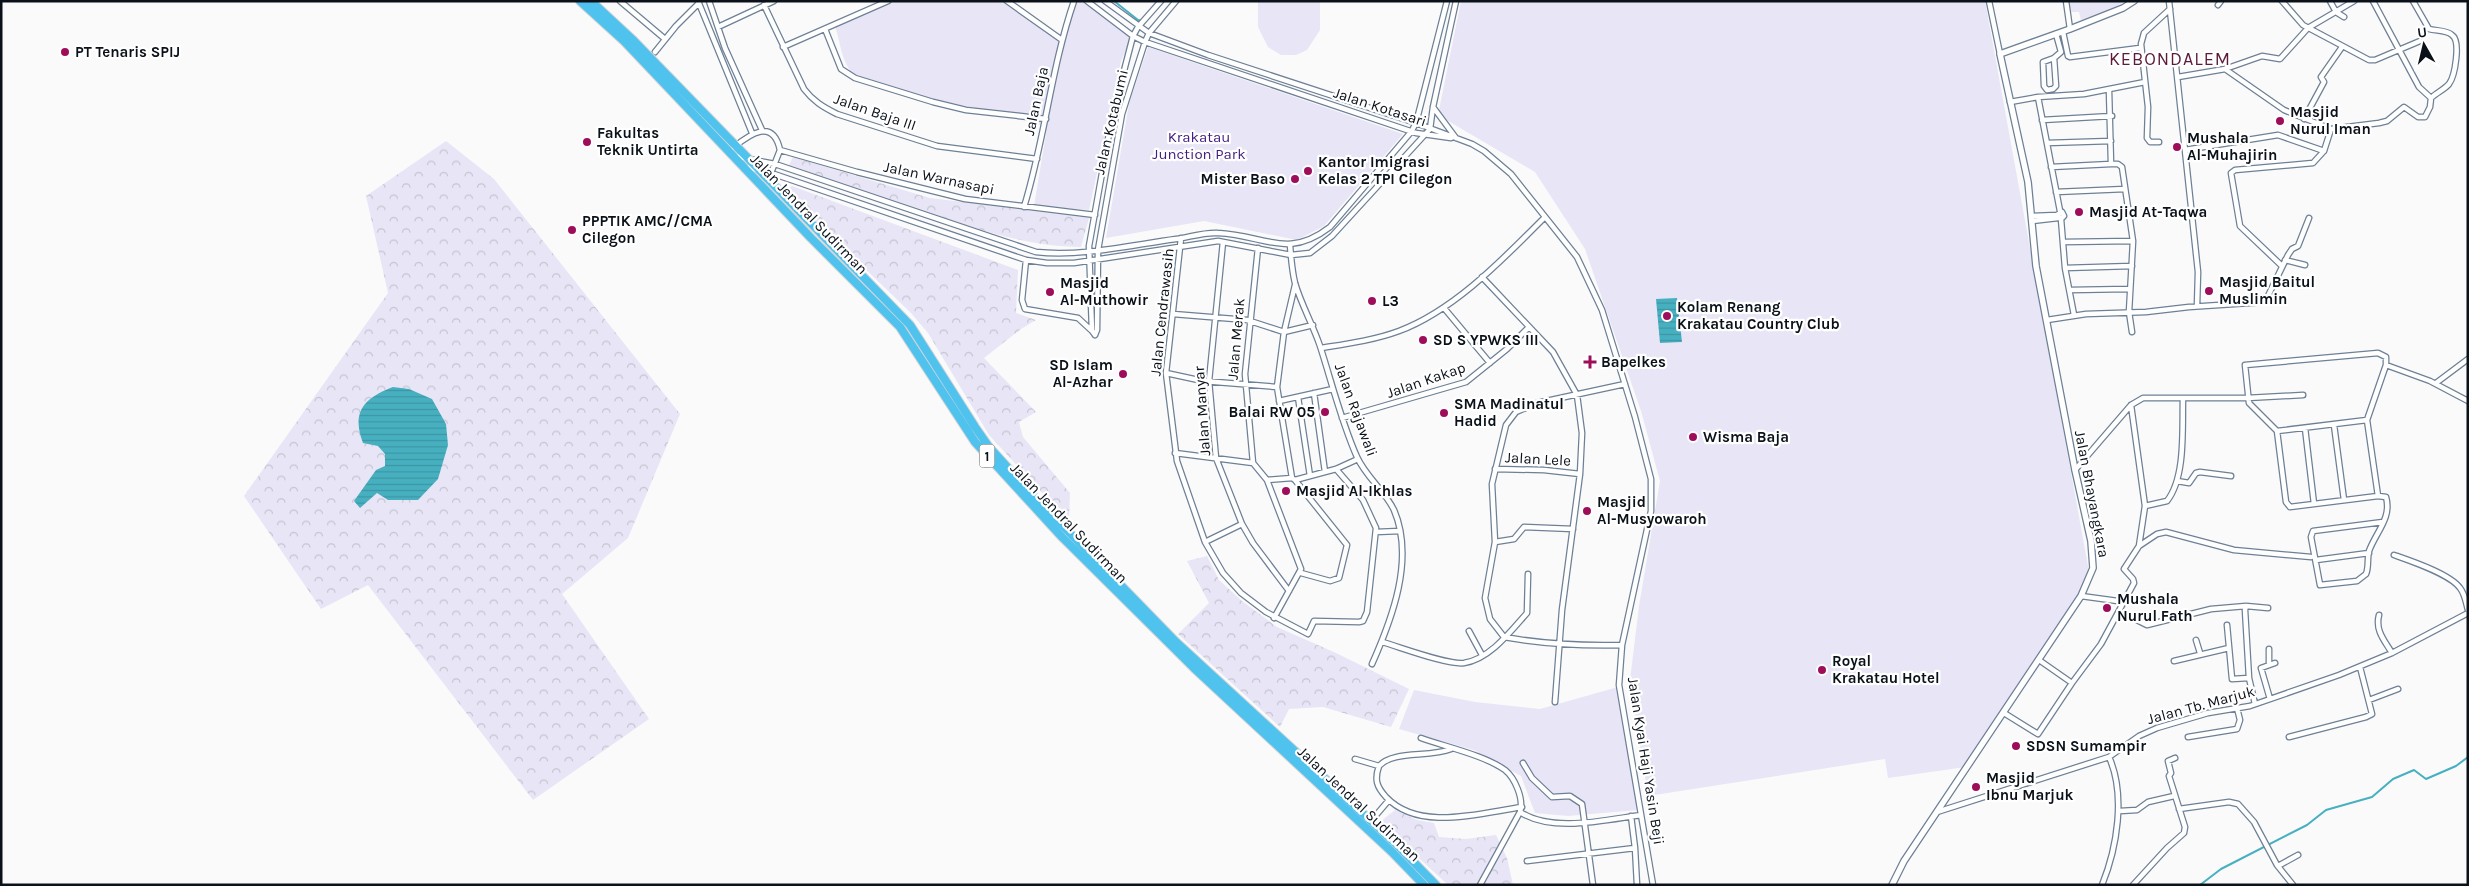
<svg xmlns="http://www.w3.org/2000/svg" width="2469" height="886" font-family="Karla,sans-serif">
<style>
.green{fill:#e8e5f6}
.forest{fill:url(#forest-crowns)}
.water{fill:url(#water-rules)}
.lines{fill:none;stroke-linecap:round;stroke-linejoin:round}
.stream{stroke:#47b0c0;stroke-width:2}
.minor-casing{stroke:#6d8095;stroke-width:7}
.tertiary-casing{stroke:#6d8095;stroke-width:8}
.trunk-casing{stroke:#d3d4d6;stroke-width:10}
.minor{stroke:#fff;stroke-width:4.5}
.tertiary{stroke:#fff;stroke-width:5.5}
.trunk{stroke:#50c2ee;stroke-width:8}
.poi-dot{fill:#9d0d5a;stroke:#fff;stroke-width:2}
.labels{text-anchor:middle;dominant-baseline:central;stroke-width:4.5;stroke-linejoin:round;paint-order:stroke}
.shield{fill:#fff;stroke:#54585e;stroke-width:1}
.shield-label{font-size:14px;font-weight:bold;fill:#0a1119}
.poi-label{font-size:15px;font-weight:bold;fill:#0a1119;stroke:#fff;text-anchor:start}
.street-label{font-size:15px;fill:#0a1119;stroke:#fff}
.park-label{font-size:15px;fill:#401c7e;stroke:#fff}
.quarter-label{font-size:18px;letter-spacing:1px;fill:#5d1b39;stroke:#fff}
</style>
<defs>
<pattern id="forest-crowns" width="20" height="18" patternUnits="userSpaceOnUse" patternTransform="scale(1.25)"><rect width="20" height="18" fill="#e8e5f6"/><path d="M2 6a3 3 0 1 1 6 0M12 15a3 3 0 1 1 6 0" fill="none" stroke="#c6c3d2"/></pattern>
<pattern id="water-rules" width="6" height="5" patternUnits="userSpaceOnUse" patternTransform="scale(1.25)"><rect width="6" height="5" fill="#47b0c0"/><path d="M0 2.5h6" fill="none" stroke="#3d96a4"/></pattern>
</defs>
<rect width="100%" height="100%" fill="#fafafa"/>
<path class="green" d="M891,1H1009L1059,40L1078,1H1088L1133,35L1121,61L1089,210L1034,206L1046,134L1034,117C971,109 916,96 856,77C841,63 841,44 835,26Z
M1258,1H1320V30L1307,50L1296,55H1281L1268,47L1258,27Z
M1461,1H1985L2090,577L1966,767L1888,778L1885,759L1648,796L1630,680L1639,606L1660,481L1641,411L1585,249L1535,172L1438,115Z
M2065,1H2125L2113,9L2081,20L2079,12H2066Z
M1148,47L1403,134L1324,226L1297,240L1204,221L1106,238L1129,104Z
M1618,687L1638,810L1568,816L1535,813L1521,776L1474,750L1399,729L1414,690L1475,702L1540,709Z"/>
<path class="forest" d="M446,141L494,179L680,414L628,538L562,594L649,719L533,800L368,585L321,609L244,496L388,293L366,196Z
M793,157L930,198L1089,218L1081,247C1027,247 977,229 926,211C880,196 834,180 789,165Z
M792,186L1018,270L1016,313L1036,320L1021,329L984,358L1036,412L1019,422L1023,437L1070,493L1069,522L989,435L928,333L911,313L784,191Z
M1207,556L1219,580L1242,601L1277,627L1336,653L1409,689L1391,727L1323,707L1289,709L1280,727L1178,634L1209,603L1187,561Z
M1395,810L1417,820L1434,823L1439,837L1466,839L1496,835L1507,858L1513,885H1448L1380,822Z"/>
<path class="water" d="M1677,298L1682,342L1660,343L1656,299Z
M393,387L409,389L432,399L446,424L448,445L438,479L418,500H388L377,493L360,508L354,501L376,470L385,466V454L378,446L363,443C351,412 364,398 393,387Z"/>
<g class="lines">
<path class="stream" d="M1114,1L1138,20L1143,21
M2200,885L2221,869L2307,825L2326,810L2372,797L2393,779L2414,770L2426,779L2456,766L2468,757"/>
<g class="minor-casing">
<path id="minor" d="M620,1L665,39
M698,1L752,133
M709,1L725,48L762,130
M1007,1L1062,40
M1087,1L1133,36L1145,42L1416,133L1451,138
M1105,1L1149,33L1208,55L1416,123L1472,144L1484,151L1511,174L1577,257L1602,310L1635,417L1651,479V511L1622,645L1619,685L1653,885
M1989,1L2000,54
M2066,1L2070,29
M2169,1L2198,272L2197,306
M2282,1L2303,25L2369,60H2375L2420,41
M2330,1L2336,12L2344,17
M2373,1L2419,87L2431,98C2436,93 2445,89 2449,84C2455,76 2461,41 2452,35C2447,30 2436,31 2429,29L2413,1
M764,5L804,89C813,101 823,107 837,114L937,146L1037,159
M2218,5L2221,1
M718,27L774,1
M825,29L841,69L855,78L933,102L966,110L1046,119
M2063,32L2068,56L2070,57L2140,48
M783,47L888,1
M655,52L676,26L699,3
M2054,58L2056,86L2053,89L2047,90L2044,86L2043,62L2054,58L2061,52L2056,34
M2225,69L2284,110L2331,129L2379,123L2387,121L2404,107L2418,117H2425L2430,107L2431,98
M2178,77L2225,69L2262,56L2280,59L2308,28L2354,1
M2109,90L2111,164H2118L2122,167L2133,241L2129,312L2132,332
M2038,97L2060,211
M2010,102L2038,97L2084,94L2145,82
M1433,107L1456,138
M2304,119L2324,82L2321,77L2342,47
M2042,120L2112,116
M2159,142H2150L2147,138L2148,107L2141,44L2144,33L2170,9
M2047,143L2111,141
M734,147C750,134 773,118 780,150L771,173
M780,150L857,172L965,199L1095,215
M2185,150L2278,135L2324,151
M734,156L775,164L1036,252C1082,257 1131,245 1176,239C1190,237 1204,232 1218,233C1265,235 1287,260 1330,227L1411,132L1416,123L1447,1
M745,167L771,173L1026,260L1047,263H1074L1218,241L1291,255L1310,253L1332,236L1430,129L1433,107L1456,1
M2051,167L2111,164
M2056,192L2125,189
M1024,207C1045,139 1051,68 1074,1
M2032,216L2057,215
M2061,219L2064,216L2062,212L2057,215L2061,219L2065,268L2074,315
M2032,221L2058,218
M1181,238L1166,373L1177,461L1205,542L1223,573L1241,593L1266,612L1308,634L1314,621L1359,622L1363,621L1367,612L1376,528L1363,500L1336,469
M1223,242L1209,381L1216,458L1242,524L1253,543L1289,591
M2063,242L2133,241
M1290,245C1291,258 1292,271 1295,283C1301,304 1313,325 1320,346C1332,383 1341,421 1357,457C1366,477 1385,491 1394,510C1415,559 1392,619 1372,664
M1026,260L1022,300L1025,309L1078,318L1091,330
M2285,260L2305,265
M2282,266L2240,226L2231,173L2235,170L2313,163L2324,151L2331,129
M2065,268L2132,266
M1482,277L1553,352L1577,395L1582,433L1580,474L1562,610L1555,702
M2277,280L2286,283H2308
M2070,290L2129,289
M1444,308L1490,363
M1173,314L1247,320L1284,332L1313,325
M2047,320L2086,314L2146,312L2189,307L2265,302L2288,255L2292,249L2298,246L2309,218
M1095,335L1097,330L1098,250L1122,114L1145,42L1149,33L1176,1
M1095,335L1092,331L1089,246L1112,117L1133,36L1138,27L1161,1
M1321,348C1346,344 1375,340 1399,331C1455,310 1504,258 1545,217
M2378,353L2386,357V365L2367,420L2378,496L2290,507L2286,502L2277,431L2249,403L2245,365Z
M2386,365L2430,381L2468,401
M1166,373L1203,381L1277,387
M2436,383L2468,359
M1314,393L1325,472
M1298,397L1310,476
M1279,401L1333,389
M1342,418L1466,382L1507,349L1529,327
M2334,425L2344,500
M2305,428L2314,504
M2277,431L2367,420
M1175,453L1253,463L1267,480L1292,478L1295,480L1336,469L1358,459
M1253,463L1245,374L1258,248
M1495,469L1544,470L1580,474
M2075,470L2131,405L2143,398H2247L2303,395
M1292,478L1277,387L1284,332L1295,285
M1267,480L1301,569L1274,618
M1295,480L1347,545L1339,578L1330,581L1301,573
M2177,481L2189,483L2196,473L2200,472L2231,476
M2378,496L2386,497C2392,518 2376,532 2369,551C2367,559 2369,567 2366,574L2357,581L2320,585L2311,537L2313,531L2383,522
M2145,506L2167,501C2186,477 2182,428 2183,398
M1376,532L1400,531
M1205,542L1242,524
M1495,542L1514,539L1524,527L1573,529
M2139,546L2157,534L2166,532L2234,550L2311,557
M2394,555C2411,561 2450,574 2460,588C2465,594 2466,603 2468,610
M2316,560L2369,553
M2081,596L2125,602
M2119,611L2147,625L2211,609L2246,606
M2379,615C2375,630 2384,640 2392,653
M2227,625L2232,679L2249,678
M1469,631L1482,655
M1504,637L1490,619L1485,598L1495,542L1492,484L1506,425L1516,412L1537,403L1625,384
M1504,637C1543,644 1583,646 1622,645
M2196,640L2200,653
M1382,642C1400,647 1447,665 1464,663C1490,659 1511,631 1527,613L1528,574
M2269,649V664
M2174,661L2229,648
M2072,683L2101,644L2134,583L2133,579L2124,569L2139,546L2145,506L2131,405
M2270,699L2261,668L2275,663
M2369,700L2398,689
M2255,704L2249,678L2245,610L2246,606L2268,608
M2004,713L2038,734L2072,683L2039,660
M2188,737L2237,729L2240,720L2237,708
M2289,737L2366,717L2372,714L2360,667
M1421,738C1446,747 1484,755 1505,770C1515,778 1524,799 1520,812L1480,885
M1355,759L1379,766C1393,750 1429,758 1451,749
M1523,763L1532,778L1552,797L1570,796L1582,804L1593,885
M1379,766C1374,780 1377,787 1386,797C1419,832 1480,813 1522,807
M2179,809L2229,802L2238,804L2254,822L2277,865L2293,885
M2120,811L2137,810L2148,802L2174,796
M1520,812C1552,833 1605,820 1641,815
M1937,812L2109,757L2139,736L2157,728L2208,713L2250,706L2339,675L2392,653L2468,613
M1371,821L1389,800
M1635,848L1637,885
M1527,861L1635,848L1631,816
M2278,866L2298,855
M2102,885C2117,848 2126,795 2109,757
M2133,885L2167,848L2184,833L2185,827L2169,776L2171,773L2168,761L2175,758"/>
</g>
<g class="tertiary-casing">
<path id="tertiary" d="M1892,885L1904,861L2081,596L2093,568L2091,541L2075,470L2036,266L2028,182L2000,54L2070,29L2123,8L2134,1"/>
</g>
<g class="trunk-casing">
<path id="trunk" d="M580,1L624,41L811,238L900,327L975,442L1062,537L1194,668L1391,851L1424,885
M591,1L634,41L910,325L975,427L989,447L1027,489L1176,642L1395,843L1436,885"/>
</g>
<use href="#minor" class="minor"/>
<use href="#tertiary" class="tertiary"/>
<use href="#trunk" class="trunk"/>
</g>
<g class="poi-dot">
<circle cx="65" cy="52" r="5"/>
<circle cx="2280" cy="121" r="5"/>
<circle cx="587" cy="142" r="5"/>
<circle cx="2177" cy="147" r="5"/>
<circle cx="1308" cy="171" r="5"/>
<circle cx="1295" cy="179" r="5"/>
<circle cx="2079" cy="212" r="5"/>
<circle cx="572" cy="230" r="5"/>
<circle cx="2209" cy="291" r="5"/>
<circle cx="1050" cy="292" r="5"/>
<circle cx="1372" cy="301" r="5"/>
<circle cx="1667" cy="316" r="5"/>
<circle cx="1423" cy="340" r="5"/>
<path d="M1587.5 354.5h5v5h5v5h-5v5h-5v-5h-5v-5h5z"/>
<circle cx="1123" cy="374" r="5"/>
<circle cx="1325" cy="412" r="5"/>
<circle cx="1444" cy="413" r="5"/>
<circle cx="1693" cy="437" r="5"/>
<circle cx="1286" cy="491" r="5"/>
<circle cx="1587" cy="511" r="5"/>
<circle cx="2107" cy="608" r="5"/>
<circle cx="1822" cy="670" r="5"/>
<circle cx="2016" cy="746" r="5"/>
<circle cx="1976" cy="787" r="5"/>
</g>
<g class="labels">
<rect class="shield" x="979.5" y="444.5" width="15" height="23" rx="4"/>
<g class="shield-label">
<text x="987" y="456">1</text>
</g>
<g class="poi-label">
<text x="75" y="52">PT Tenaris SPIJ</text>
<text x="2290" y="112">Masjid<tspan x="2290" dy="17">Nurul Iman</tspan></text>
<text x="597" y="133">Fakultas<tspan x="597" dy="17">Teknik Untirta</tspan></text>
<text x="2187" y="138">Mushala<tspan x="2187" dy="17">Al-Muhajirin</tspan></text>
<text x="1318" y="162">Kantor Imigrasi<tspan x="1318" dy="17">Kelas 2 TPI Cilegon</tspan></text>
<text x="1285" y="179" text-anchor="end">Mister Baso</text>
<text x="2089" y="212">Masjid At-Taqwa</text>
<text x="582" y="221">PPPTIK AMC//CMA<tspan x="582" dy="17">Cilegon</tspan></text>
<text x="2219" y="282">Masjid Baitul<tspan x="2219" dy="17">Muslimin</tspan></text>
<text x="1060" y="283">Masjid<tspan x="1060" dy="17">Al-Muthowir</tspan></text>
<text x="1382" y="301">L3</text>
<text x="1677" y="307">Kolam Renang<tspan x="1677" dy="17">Krakatau Country Club</tspan></text>
<text x="1433" y="340">SD S YPWKS III</text>
<text x="1601" y="362">Bapelkes</text>
<text x="1113" y="365" text-anchor="end">SD Islam<tspan x="1113" dy="17">Al-Azhar</tspan></text>
<text x="1454" y="404">SMA Madinatul<tspan x="1454" dy="17">Hadid</tspan></text>
<text x="1315" y="412" text-anchor="end">Balai RW 05</text>
<text x="1703" y="437">Wisma Baja</text>
<text x="1296" y="491">Masjid Al-Ikhlas</text>
<text x="1597" y="502">Masjid<tspan x="1597" dy="17">Al-Musyowaroh</tspan></text>
<text x="2117" y="599">Mushala<tspan x="2117" dy="17">Nurul Fath</tspan></text>
<text x="1832" y="661">Royal<tspan x="1832" dy="17">Krakatau Hotel</tspan></text>
<text x="2026" y="746">SDSN Sumampir</text>
<text x="1986" y="778">Masjid<tspan x="1986" dy="17">Ibnu Marjuk</tspan></text>
</g>
<g class="street-label">
<text transform="translate(1036 101) rotate(-78)">Jalan Baja</text>
<text transform="translate(1380 107) rotate(18)">Jalan Kotasari</text>
<text transform="translate(875 112) rotate(19)">Jalan Baja III</text>
<text transform="translate(1111 122) rotate(-77)">Jalan Kotabumi</text>
<text transform="translate(939 178) rotate(12)">Jalan Warnasapi</text>
<text transform="translate(809 214) rotate(46)">Jalan Jendral Sudirman</text>
<text transform="translate(1162 312) rotate(-84)">Jalan Cendrawasih</text>
<text transform="translate(1236 339) rotate(-85)">Jalan Merak</text>
<text transform="translate(1426 380) rotate(-19)">Jalan Kakap</text>
<text transform="translate(1356 410) rotate(70)">Jalan Rajawali</text>
<text transform="translate(1202 411) rotate(-94)">Jalan Manyar</text>
<text transform="translate(1538 459) rotate(3)">Jalan Lele</text>
<text transform="translate(2092 494) rotate(79)">Jalan Bhayangkara</text>
<text transform="translate(1069 523) rotate(46)">Jalan Jendral Sudirman</text>
<text transform="translate(2201 705) rotate(-15)">Jalan Tb. Marjuk</text>
<text transform="translate(1646 761) rotate(81)">Jalan Kyai Haji Yasin Beji</text>
<text transform="translate(1359 804) rotate(43)">Jalan Jendral Sudirman</text>
</g>
<g class="park-label">
<text x="1199" y="137">Krakatau<tspan x="1199" dy="17">Junction Park</tspan></text>
</g>
<g class="quarter-label">
<text x="2170" y="59">KEBONDALEM</text>
</g>
</g>
<rect width="2469" height="886" fill="none" stroke="#0a1119" stroke-width="5"/>
<g transform="translate(2424 45) rotate(352)" stroke="#ffffff" stroke-width="4" paint-order="stroke">
<path d="M0-4L9 19L0 12L-9 19Z" fill="#0a1119"/>
<text y="-8" font-size="14" font-weight="bold" text-anchor="middle" fill="#0a1119">U</text>
</g>
</svg>
